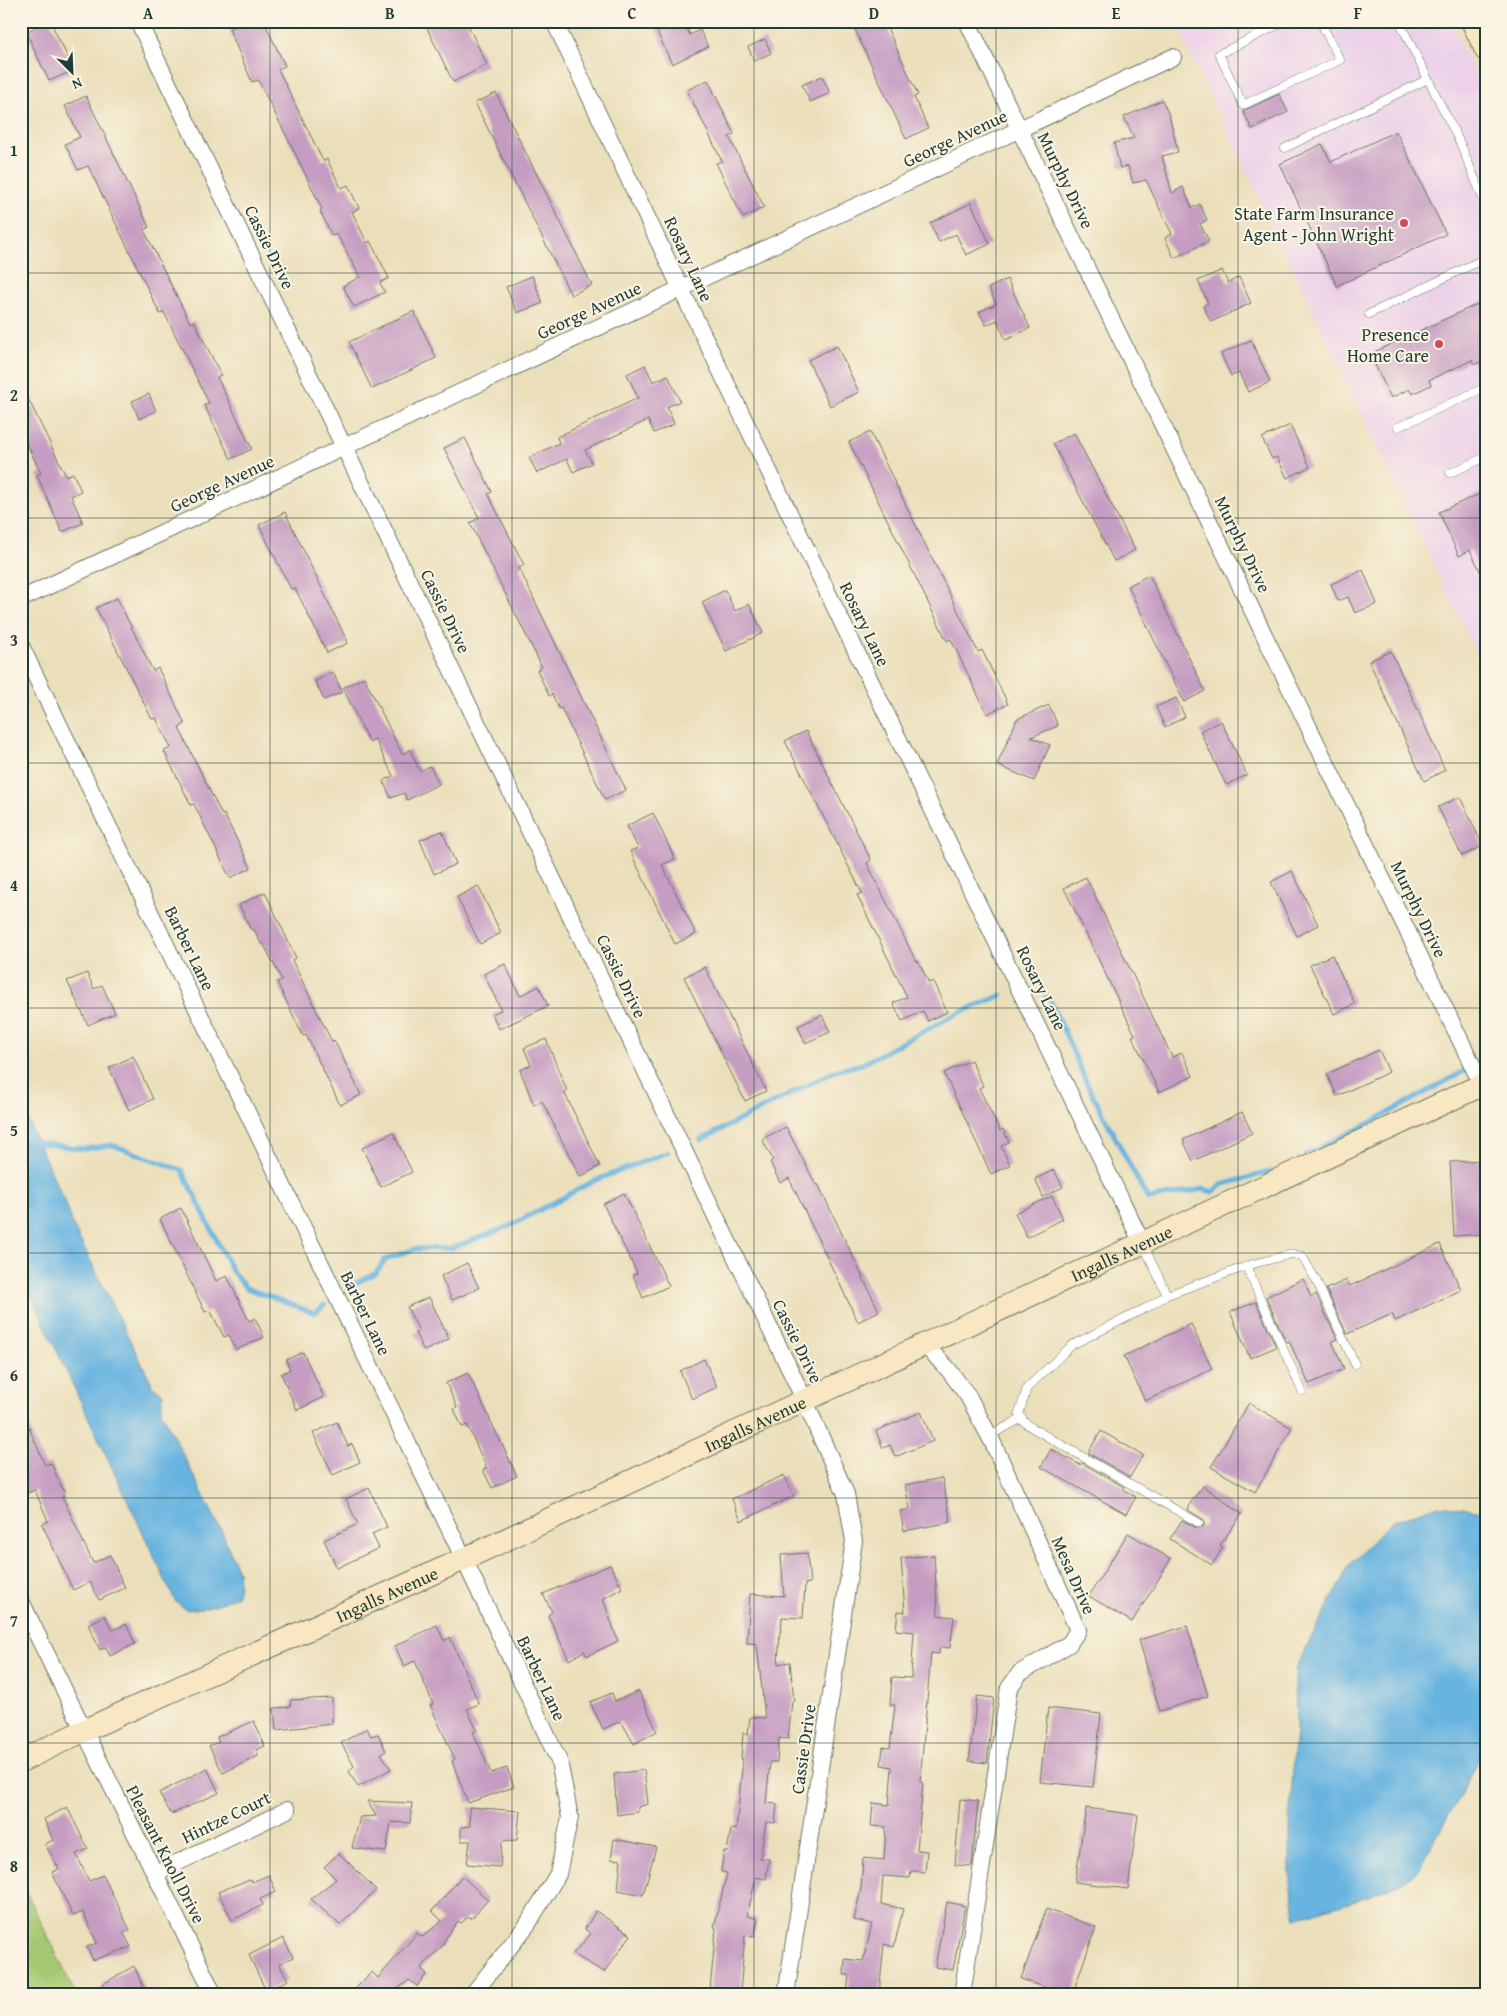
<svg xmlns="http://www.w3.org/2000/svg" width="1507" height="2016" font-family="'Gentium Book Plus',serif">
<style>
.built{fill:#ecd1e9}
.green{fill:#a4c872;stroke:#628253}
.water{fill:#67b4e0;stroke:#43788a}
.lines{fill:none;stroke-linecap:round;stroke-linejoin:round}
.stream{stroke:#67b4e0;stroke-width:5}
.building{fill:#c69dc2}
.lane-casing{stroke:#667663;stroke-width:9}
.street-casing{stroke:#667663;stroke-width:18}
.secondary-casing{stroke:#667663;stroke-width:24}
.lane{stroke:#fff;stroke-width:8}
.street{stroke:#fff;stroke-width:16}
.secondary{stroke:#f9e7c3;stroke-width:22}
.grid{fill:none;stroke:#1f3d34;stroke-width:1;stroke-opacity:0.55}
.poi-dot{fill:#d1495b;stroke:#fcf5e5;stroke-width:2}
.labels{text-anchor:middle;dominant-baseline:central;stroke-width:4;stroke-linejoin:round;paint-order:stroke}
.street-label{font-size:18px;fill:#1f3d34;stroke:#fcf5e5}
.poi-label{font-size:18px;fill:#1f3d34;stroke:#fcf5e5;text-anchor:end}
.neatline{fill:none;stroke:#1f3d34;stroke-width:2}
.grid-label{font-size:16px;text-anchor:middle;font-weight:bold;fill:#1f3d34}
</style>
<rect width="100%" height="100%" fill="#fcf5e5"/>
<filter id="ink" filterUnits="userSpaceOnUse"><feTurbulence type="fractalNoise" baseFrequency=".02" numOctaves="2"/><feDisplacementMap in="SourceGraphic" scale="10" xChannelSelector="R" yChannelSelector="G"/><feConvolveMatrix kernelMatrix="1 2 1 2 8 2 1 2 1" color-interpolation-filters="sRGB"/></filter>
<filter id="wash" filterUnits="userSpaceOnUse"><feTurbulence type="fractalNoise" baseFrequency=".0096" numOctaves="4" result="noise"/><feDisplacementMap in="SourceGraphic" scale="20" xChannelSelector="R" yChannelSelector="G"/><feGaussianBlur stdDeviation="1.12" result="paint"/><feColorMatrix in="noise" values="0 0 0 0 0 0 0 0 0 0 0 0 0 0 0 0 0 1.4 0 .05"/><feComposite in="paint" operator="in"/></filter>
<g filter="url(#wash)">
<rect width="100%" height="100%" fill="#ebdfbb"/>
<path class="built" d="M1175,21H1450L1486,96V675Z"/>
<path class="green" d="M21,1881L76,1995H21Z"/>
<path class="water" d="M21,1105L67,1207L73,1226L153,1386L163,1394L161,1411L223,1534L238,1571L239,1585L237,1595C221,1605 206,1608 187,1610L175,1601L21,1275Z
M1438,1505L1486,1511V1742L1473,1772L1417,1872L1398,1884L1369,1896L1296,1918L1290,1883V1812L1296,1729L1295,1669L1350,1564L1391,1522Z"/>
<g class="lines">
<path class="stream" d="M1046,997H1049L1088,1086L1148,1199L1203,1189L1213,1192L1221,1185L1270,1172
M701,1140L835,1071L862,1064L954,1015L1002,995
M39,1143L84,1149L112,1145L182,1170L232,1271L246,1288L315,1313L324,1305
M1305,1155L1370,1123L1486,1059
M348,1287L376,1273L385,1260L414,1249L452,1248L512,1225L594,1181L668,1152"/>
</g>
<g id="blocks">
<path class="building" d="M47,21H50L74,70L49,81L26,32Z
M246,21H264L285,66L278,69L323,161L327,159L341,188L348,185L359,208L352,212L367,243L370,241L389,278L380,283L385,292L354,307L343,286L360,277L337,234L332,236L320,211L322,209L296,155L258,80L252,82L229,29Z
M436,21H466L487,65L453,82L426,26Z
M652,21H683L690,35L700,30L708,47L672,64Z
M851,21H884L918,95L914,97L928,128L906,139Z
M765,39L771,53L754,61L748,47Z
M822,76L830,93L810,102L802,85Z
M708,80L734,134L729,137L764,207L743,218L716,163L722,161L687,90Z
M496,93L592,285L571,295L475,103Z
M1279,94L1288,112L1252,129L1243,111Z
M86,96L149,227L144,230L190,323L194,321L221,375L217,377L252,449L231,459L204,405L209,403L164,312L160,314L88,166L78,170L65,144L80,137L65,106Z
M1162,100L1169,115L1178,152L1162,156L1172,193L1183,187L1192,208L1200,204L1207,220L1200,224L1209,241L1174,258L1165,238L1172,234L1146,180L1133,183L1128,166L1120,168L1114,143L1134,138L1124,117Z
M1396,131L1446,234L1337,286L1280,164L1322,144L1331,162Z
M971,203L990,244L966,255L956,234L939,242L930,223Z
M1222,270L1228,283L1239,277L1251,303L1211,322L1203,306L1208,303L1198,281Z
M532,276L543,303L517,313L506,287Z
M1007,279L1030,328L1006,340L997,320L986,325L979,312L996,304L989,288Z
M1486,300V359L1474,365L1472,360L1429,380L1431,385L1412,394L1409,389L1391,398L1370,354Z
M414,311L436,358L372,389L349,342Z
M1251,340L1270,382L1248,392L1239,373L1231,376L1221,354Z
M837,346L859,392L830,406L808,360Z
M645,365L653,382L668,375L680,401L667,407L674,424L654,433L648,420L585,450L592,463L573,472L567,459L537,473L529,458L559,443L557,437L638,398L627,374Z
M21,384L66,476L73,473L81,491L71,496L83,523L62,532L37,475L41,473L21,432Z
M149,394L156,411L139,419L132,401Z
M1290,425L1310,467L1287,478L1277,457L1272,459L1262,438Z
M870,432L978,652L982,650L1008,704L987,714L951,639L947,641L849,442Z
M1074,433L1135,550L1114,561L1053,444Z
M465,438L492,492L488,494L524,565L519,568L626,790L605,800L561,708L559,709L552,694L549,696L537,670L542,667L470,523L479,518L444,448Z
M1486,491V583L1470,550L1459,556L1439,512Z
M285,512L348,643L327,653L295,588L291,589L259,525Z
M1363,570L1377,604L1355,613L1348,597L1338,601L1331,584Z
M1149,575L1205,691L1184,702L1128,586Z
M725,590L735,611L749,604L763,633L726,651L702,602Z
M117,598L153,671L158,668L185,724L179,728L222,815L224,814L251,868L230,878L194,804L191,805L164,751L171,748L156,718L152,719L96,608Z
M1391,651L1445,770L1424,781L1369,661Z
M333,672L342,692L324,700L315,681Z
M364,677L402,754L410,750L420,771L430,766L439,784L407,800L404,793L391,798L383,781L393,776L375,739L369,742L343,688Z
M1176,698L1185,717L1165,727L1156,707Z
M1049,705L1058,726L1031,737L1050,745L1034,781L997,765L1017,719Z
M1221,721L1247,775L1226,785L1200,731Z
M806,731L871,860L867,863L916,961H918L929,983L933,981L947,1012L928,1021L923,1011L902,1021L893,1003L907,997L857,895L862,893L785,741Z
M1460,797L1483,846L1462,856L1438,807Z
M653,813L675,859L662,865L696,934L675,944L630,851L638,848L627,826Z
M442,831L456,864L434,874L420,840Z
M1292,871L1318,925L1297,936L1271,882Z
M1086,877L1172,1057L1182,1053L1193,1076L1159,1092L1132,1036L1135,1035L1064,888Z
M478,886L501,933L480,944L457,897Z
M265,892L296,958L292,960L332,1042L334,1040L361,1095L340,1105L306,1035L303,1036L277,982L282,980L263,943L261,944L254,929L251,930L239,905Z
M1332,955L1355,1004L1334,1014L1310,965Z
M505,964L520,996L539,986L548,1006L499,1029L492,1014L501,1010L484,974Z
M705,967L766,1091L745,1101L684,977Z
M87,973L94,989L102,985L115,1013L88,1025L67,981Z
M822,1015L830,1032L805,1043L798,1026Z
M546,1039L567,1091L564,1092L600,1166L580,1177L542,1101L534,1105L520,1070L531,1065L524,1048Z
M1379,1050L1389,1072L1337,1096L1327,1074Z
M133,1056L153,1099L129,1110L109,1068Z
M971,1060L983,1086L979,1088L1000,1131L1003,1129L1009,1142L1001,1146L1010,1165L991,1174L944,1073Z
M1242,1112L1252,1133L1193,1161L1183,1140Z
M786,1127L816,1185L818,1184L879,1311L858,1322L789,1178L780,1183L770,1162L773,1160L762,1139Z
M393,1132L412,1172L381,1187L362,1148Z
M1486,1160V1234L1454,1236L1450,1162Z
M1054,1170L1063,1187L1043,1197L1035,1179Z
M624,1193L669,1286L643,1298L633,1275L637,1273L603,1204Z
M1052,1196L1063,1219L1027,1237L1015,1213Z
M181,1208L216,1281L227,1276L249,1321L255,1318L264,1337L236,1350L229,1335L224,1337L210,1310L205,1312L160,1219Z
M1440,1244L1461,1290L1395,1321L1392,1314L1347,1334L1326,1289L1347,1280L1350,1286Z
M467,1263L479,1288L452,1300L441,1276Z
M1303,1279L1311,1297L1316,1294L1337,1339L1332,1341L1344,1369L1309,1384L1289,1341L1286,1342L1266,1297Z
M429,1297L449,1339L424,1351L415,1333L419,1331L407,1307Z
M1256,1302L1276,1347L1250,1358L1230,1312Z
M1191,1324L1212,1369L1145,1401L1124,1356Z
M303,1352L324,1397L297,1410L281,1374L290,1369L286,1360Z
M704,1359L717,1387L692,1399L680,1371Z
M468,1373L517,1476L492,1488L483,1470L487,1468L467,1425L462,1427L454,1409L457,1407L446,1383Z
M1249,1403L1292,1428L1255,1492L1211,1467Z
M21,1409L45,1465L51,1463L65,1495L62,1496L93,1563L110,1555L125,1588L99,1600L90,1582L73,1590L42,1524L48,1521L35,1490L25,1494L21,1486Z
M921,1412L933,1441L895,1457L890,1445L883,1448L876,1431Z
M337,1422L348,1446L352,1444L360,1462L333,1475L313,1433Z
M1101,1431L1143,1455L1130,1477L1088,1453Z
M1051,1449L1080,1465L1082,1463L1124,1487L1123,1489L1136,1497L1126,1514L1041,1467Z
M784,1475L794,1496L741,1521L732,1499Z
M942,1478L951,1522L904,1531L900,1511L910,1509L905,1485Z
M1203,1486L1242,1514L1220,1545L1223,1547L1212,1565L1170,1539L1182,1520L1197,1528L1204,1526V1520L1188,1510L1191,1502Z
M369,1488L387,1527L372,1534L379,1548L337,1568L324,1540L358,1524L346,1499Z
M1128,1533L1171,1559L1132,1622L1089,1596Z
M807,1553L810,1583L805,1584L803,1618L782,1617L781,1632L780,1631L778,1664L790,1662L794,1701H792L788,1739L779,1738L777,1762H770L766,1803L777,1804L775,1823L766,1822L760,1858L769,1859L766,1879L756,1877L747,1916L758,1919L754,1937L745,1935L740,1993L710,1990L716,1928L714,1927L727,1873L721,1872L724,1851L727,1852L731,1829L736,1830L743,1759H741L743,1733L748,1734L750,1717L765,1718L757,1644L747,1643L750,1594L784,1596L781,1555Z
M934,1555L938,1615L954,1617L950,1648L940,1647L939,1654L931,1653L920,1782L923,1783L917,1850L927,1851L925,1872L911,1871L910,1878L883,1876L881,1904L903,1909L894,1947L884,1944L879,1994L847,1995L849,1975H844L845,1959L863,1961L872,1924L854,1920L861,1888L863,1858L884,1860L886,1827L871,1826L873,1803L889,1805L892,1767L881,1765L883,1747L890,1748L895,1705H890L892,1677L911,1678L914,1632L896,1630L898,1611L905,1612L901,1558Z
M610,1565L622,1588L603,1599L618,1641L587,1656L584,1651L569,1660L548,1615L552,1612L543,1594Z
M105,1616L112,1630L126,1624L135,1644L110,1656L106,1647L100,1650L88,1624Z
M437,1625L444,1641L450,1637L479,1704L467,1709L477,1730L473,1732L491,1773L507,1768L514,1787L468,1803L452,1761L455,1759L430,1705L433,1704L415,1661L404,1666L395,1646Z
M1187,1626L1208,1696L1160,1711L1139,1640Z
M639,1691L657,1731L634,1744L621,1721L603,1729L590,1702L612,1693L615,1701Z
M977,1696L994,1698L987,1763L969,1761Z
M332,1698V1724L276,1730L274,1708L290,1707L291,1700Z
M1048,1708L1101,1714L1093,1787L1040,1782Z
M254,1721L265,1746L256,1750L258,1756L223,1773L209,1746L219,1742L217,1737Z
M367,1728L371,1736L378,1734L386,1751L381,1754L391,1769L358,1787L349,1771L354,1766L341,1743Z
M207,1768L219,1793L171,1814L159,1793Z
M644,1770L648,1804L638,1807V1812L617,1815L614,1774Z
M960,1799L978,1801L972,1866L955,1865Z
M367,1801L412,1803L410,1823L391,1822L386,1852L352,1848L360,1817L376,1816Z
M67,1807L88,1849L76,1854L89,1881L103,1875L130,1930L123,1932L131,1947L93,1960L87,1947L97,1943L83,1912L73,1916L52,1872L59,1869L45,1844L53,1840L44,1819Z
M469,1807L520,1811L517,1840L502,1841L500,1867L467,1864L470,1841H461V1827L470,1826Z
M1086,1808L1138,1815L1128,1889L1075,1882Z
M614,1839L656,1847L643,1895L618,1890L621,1860L611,1859Z
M339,1853L376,1890L340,1925L311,1899L336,1879L324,1867Z
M269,1875L276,1892L260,1899L263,1905L232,1920L218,1892L250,1879L252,1882Z
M462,1876L488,1900L472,1918L468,1917L461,1923L458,1921L443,1942L445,1943L421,1968L427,1974L417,1986L409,1980L390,1995H349L372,1972L378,1978L417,1933L422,1937L442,1921L432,1911Z
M947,1902L965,1906L953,1970L935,1967Z
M1046,1909L1096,1927L1072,1995H1066L1021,1979Z
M596,1911L631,1935L604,1972L573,1954L591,1934L585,1929Z
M283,1938L293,1957L279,1964L288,1980L266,1991L249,1955Z
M134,1966L147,1995H106L101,1985Z"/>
</g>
</g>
<g filter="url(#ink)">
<use href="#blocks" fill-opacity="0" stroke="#667663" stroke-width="1"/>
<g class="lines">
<g class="lane-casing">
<path id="lane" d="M1286,21L1219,54L1243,105L1340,60L1320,21
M1399,21L1461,145L1486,206
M1285,148L1428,79
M1369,314L1486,258
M1398,427L1486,387
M1450,473L1486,457
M1143,1244L1167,1295L1146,1308L1072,1345L1027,1388L1019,1414L1023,1421L1034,1429L1199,1523
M1246,1266L1302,1391
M1167,1295L1253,1264L1292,1254L1302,1256L1316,1280L1355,1364
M989,1436L1022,1418"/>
</g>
<g class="street-casing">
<path id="street" d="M138,21L805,1401L846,1494L854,1541L786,1995
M554,21L681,289L1142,1243
M967,21L1482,1085
M21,599L1173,57
M21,646L464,1559L559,1761L570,1817L558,1874L527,1925L472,1995
M924,1344L948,1369L968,1396L992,1441L1078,1630L1069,1644L1020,1673L1009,1688L962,1995
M21,1601C84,1733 151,1863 214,1995
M156,1873L287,1810"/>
</g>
<g class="secondary-casing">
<g id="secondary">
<path d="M1472,21L1486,50"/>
<path id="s1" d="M21,1761L83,1731L464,1559L1486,1083"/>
</g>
</g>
<use href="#lane" class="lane"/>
<use href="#street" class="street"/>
<use href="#secondary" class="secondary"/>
</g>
</g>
<path class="grid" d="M270,21V1995M512,21V1995M754,21V1995M996,21V1995M1238,21V1995M21,273H1486M21,518H1486M21,763H1486M21,1008H1486M21,1253H1486M21,1498H1486M21,1743H1486"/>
<g class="poi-dot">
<circle cx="1404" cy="223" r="5"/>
<circle cx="1439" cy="344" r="5"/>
</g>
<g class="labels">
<g class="street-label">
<text transform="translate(955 138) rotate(-25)">George Avenue</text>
<text transform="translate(1066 180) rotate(64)">Murphy Drive</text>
<text transform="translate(270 247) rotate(64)">Cassie Drive</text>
<text transform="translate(689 259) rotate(65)">Rosary Lane</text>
<text transform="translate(589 310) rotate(-25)">George Avenue</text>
<text transform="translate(222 483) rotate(-25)">George Avenue</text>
<text transform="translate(1243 544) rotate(64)">Murphy Drive</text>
<text transform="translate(446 611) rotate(64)">Cassie Drive</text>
<text transform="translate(865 624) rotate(64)">Rosary Lane</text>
<text transform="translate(1419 909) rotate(64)">Murphy Drive</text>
<text transform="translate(190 948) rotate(64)">Barber Lane</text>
<text transform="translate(622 976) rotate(64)">Cassie Drive</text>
<text transform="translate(1042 988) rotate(64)">Rosary Lane</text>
<text stroke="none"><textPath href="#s1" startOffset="1212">Ingalls Avenue</textPath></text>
<text transform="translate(366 1313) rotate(64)">Barber Lane</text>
<text transform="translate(798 1341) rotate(64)">Cassie Drive</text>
<text stroke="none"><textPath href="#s1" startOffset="808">Ingalls Avenue</textPath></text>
<text transform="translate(1074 1575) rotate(66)">Mesa Drive</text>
<text stroke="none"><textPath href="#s1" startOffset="402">Ingalls Avenue</textPath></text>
<text transform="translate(542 1678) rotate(65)">Barber Lane</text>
<text transform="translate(803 1749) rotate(-82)">Cassie Drive</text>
<text transform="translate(226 1817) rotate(-26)">Hintze Court</text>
<text transform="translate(166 1854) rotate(63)">Pleasant Knoll Drive</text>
</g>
<g class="poi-label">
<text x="1394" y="213">State Farm Insurance<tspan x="1394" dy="21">Agent - John Wright</tspan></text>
<text x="1429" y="334">Presence<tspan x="1429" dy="21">Home Care</tspan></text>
</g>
</g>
<rect width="1507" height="2016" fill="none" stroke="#fcf5e5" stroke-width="55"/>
<g transform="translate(72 72) rotate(156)" stroke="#fcf5e5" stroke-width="4" paint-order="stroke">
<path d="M0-4L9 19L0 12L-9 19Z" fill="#1f3d34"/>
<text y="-8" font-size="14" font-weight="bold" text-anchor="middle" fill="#1f3d34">N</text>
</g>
<rect x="28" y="28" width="1452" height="1960" class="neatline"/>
<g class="grid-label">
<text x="148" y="19">A</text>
<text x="390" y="19">B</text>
<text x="632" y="19">C</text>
<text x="874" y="19">D</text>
<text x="1116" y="19">E</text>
<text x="1358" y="19">F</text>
<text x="14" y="156">1</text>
<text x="14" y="401">2</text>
<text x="14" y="646">3</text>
<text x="14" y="891">4</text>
<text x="14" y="1136">5</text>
<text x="14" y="1381">6</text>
<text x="14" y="1626">7</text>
<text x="14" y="1872">8</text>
</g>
</svg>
